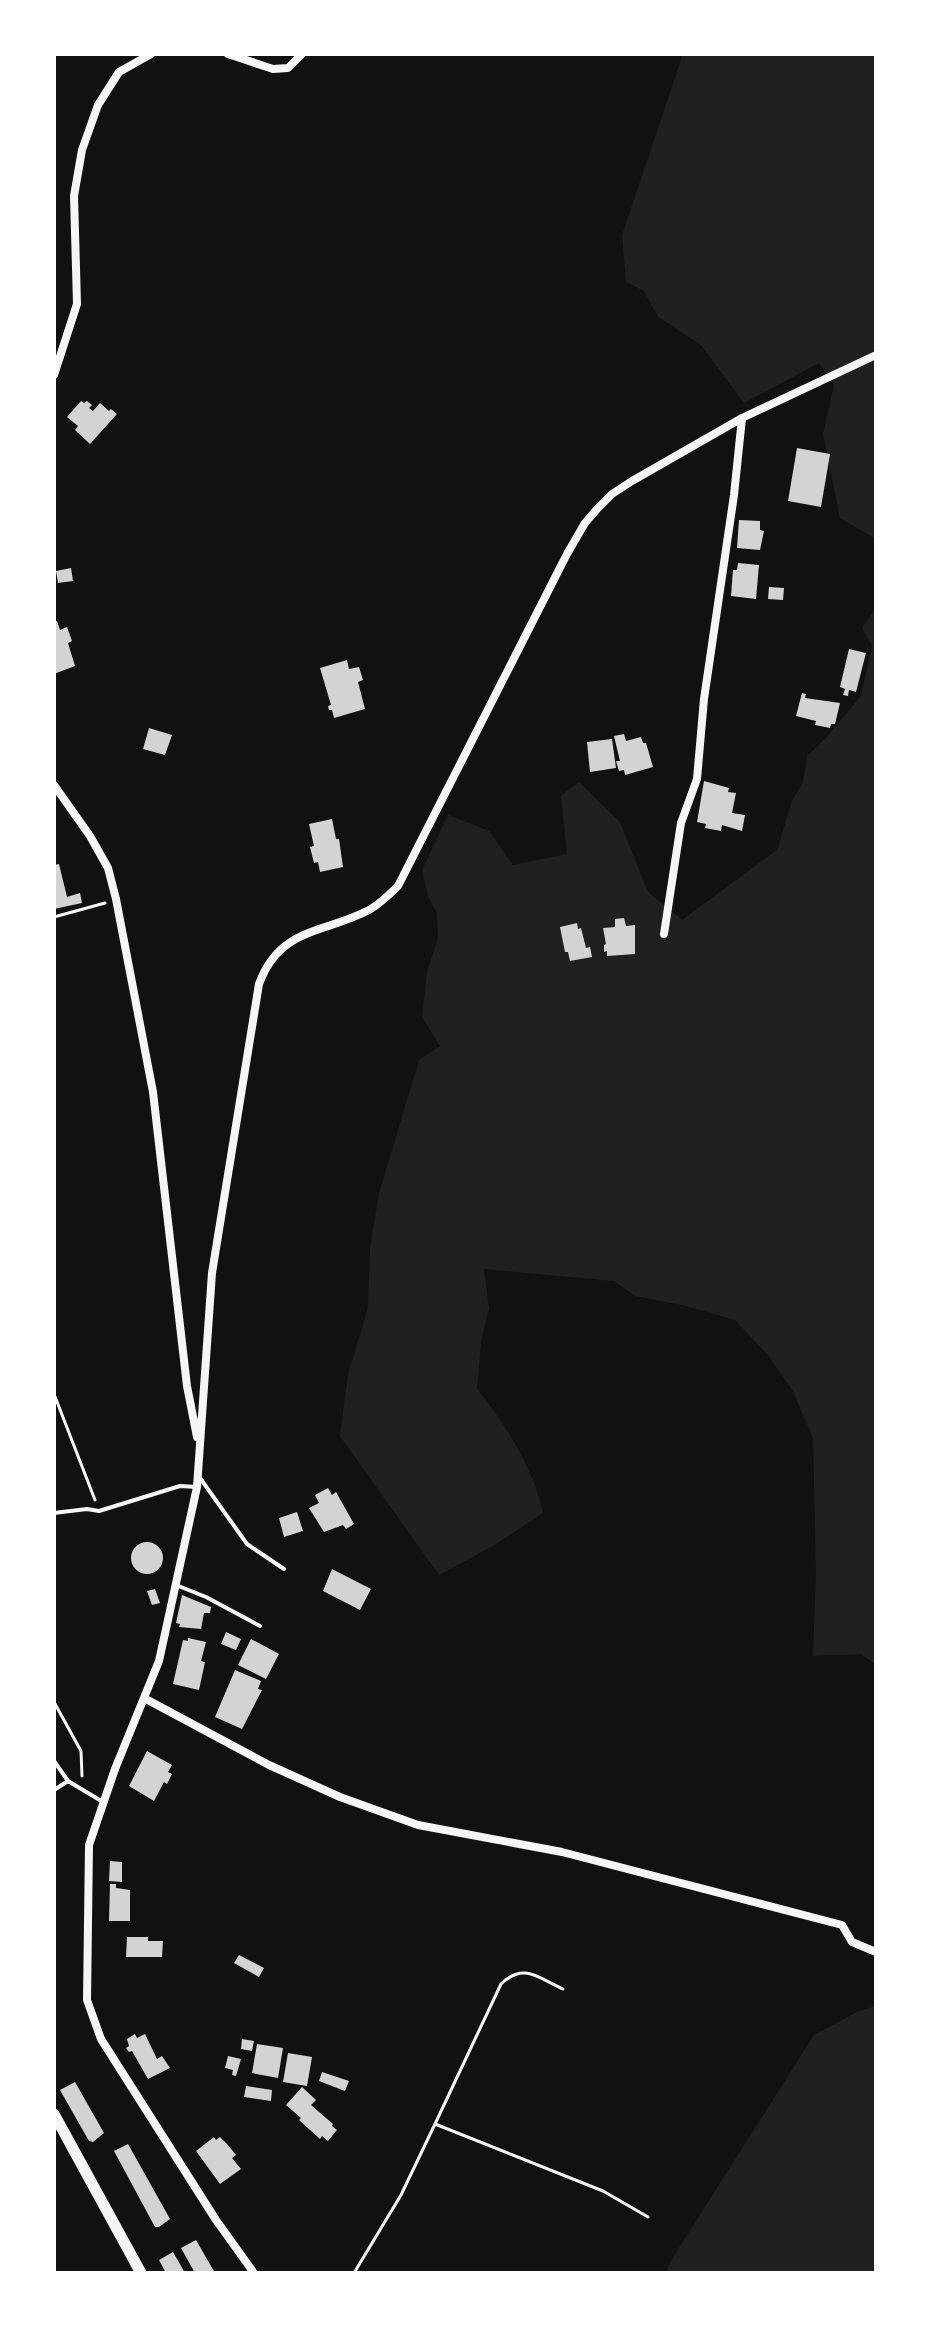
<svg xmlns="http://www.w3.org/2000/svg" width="930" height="2327" font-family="Lato,sans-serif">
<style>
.green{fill:#202020}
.building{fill:#d3d3d3}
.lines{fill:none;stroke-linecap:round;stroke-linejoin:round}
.path{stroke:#f5f5f5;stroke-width:3}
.service{stroke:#f5f5f5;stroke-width:4}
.minor{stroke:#f5f5f5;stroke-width:8}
.tertiary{stroke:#f5f5f5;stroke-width:11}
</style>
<rect width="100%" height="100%" fill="#111"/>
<path class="green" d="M683,54H876V539L840,518L823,434L834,385L819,363L744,403L701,345L658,317L644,291L626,282L622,235Z
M876,607V1665L861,1654L813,1656L816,1572L813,1438L793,1391L767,1354L735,1320L682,1305L635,1296L614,1281L484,1269L489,1308L481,1342L477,1389C506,1425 533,1467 543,1513L493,1546L439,1575L340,1436L348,1375L368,1307L370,1248L379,1193L419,1060L440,1046L422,1017L427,971L438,938L437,913L428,897L422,870L448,815L489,831L513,865L567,854L561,796L579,782L620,822L648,892L682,920L777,850L792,801L803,782L807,756L825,739L861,696L872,646L862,628Z
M876,2006V2273H666L670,2262L814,2035L859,2011Z"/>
<path class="building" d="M81,401L84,403L87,401L92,405L89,408L93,411L100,403L109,411L111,409L117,414L90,444L75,430L78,426L67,417Z
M797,448L830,454L821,507L788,501Z
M739,520L760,521V530L764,531L760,550L737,548Z
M738,563L759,565L756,599L731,596L733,570H737Z
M71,568L73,581L58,583L56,571Z
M769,587L784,588L783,600L768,599Z
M57,621L60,630L67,627L72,641L68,643L75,666L54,674V622Z
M849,649L866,653L856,692L849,690L848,696L843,695L845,689L840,687Z
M347,660L349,669L359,667L363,680L358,682L365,709L334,718L332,710H329L328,706L331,705L320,668Z
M802,693L806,694L805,698L840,703L835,724H831L830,728L815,725L816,721L796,716Z
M149,728L172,735L165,755L143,749Z
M624,734L626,741L641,737L643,743H646L653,767L625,775L624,770L619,771L616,761H620L614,736Z
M612,739L616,768L590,772L587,742Z
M704,781L729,788L728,792L736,793L732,813L745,815L742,831L722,825L721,831L705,828L706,824L697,822Z
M332,819L336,839H339L343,867L320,872L318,862L314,863L310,847L314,846L309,824Z
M59,864L67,897L80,893L82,903L54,909V865Z
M624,918L626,926L635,925V954L607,956V951L604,952V945L606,944L603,928L615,927V919Z
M577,923L578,929L581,928L586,948L590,947L592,957L570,961L568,952H565L560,927Z
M328,1488L332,1495L336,1492L354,1524L346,1529L343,1525L324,1532L309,1508L319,1503L315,1495Z
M297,1512L303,1531L284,1537L279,1518Z
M131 1558a16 16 0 1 1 32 0a16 16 0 1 1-32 0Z
M332,1569L371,1589L360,1610L323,1591Z
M155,1589L160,1603L152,1605L147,1591Z
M182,1595L211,1607L210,1613H204L201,1629L179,1627L180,1624L176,1623Z
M226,1632L241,1639L236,1650L221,1644Z
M188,1638L206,1642L201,1661L205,1662L199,1690L173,1684L183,1640L188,1641Z
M251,1639L279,1654L266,1679L238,1665Z
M235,1670L261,1681L258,1689L262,1690L242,1729L215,1717Z
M147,1751L172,1765L168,1772L172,1774L167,1784L164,1782L154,1801L129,1786Z
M110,1861L122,1862V1882L109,1881Z
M110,1884H116V1888L130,1890V1921H109Z
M127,1937H148V1941H163L162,1957H126Z
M239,1955L264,1968L259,1977L234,1963Z
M135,2034L137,2038L145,2034L157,2059L162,2056L170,2068L148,2079L132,2051L129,2052L126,2048L129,2046L127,2039Z
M242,2039L254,2041L252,2051L241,2049Z
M257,2044L283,2048L278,2078L252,2073Z
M288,2053L312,2057L307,2086L283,2082Z
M228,2056L241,2059L236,2076L232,2075L233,2070L225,2068Z
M322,2072L349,2081L345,2091L319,2081Z
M75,2082L104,2133L93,2142L89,2141L60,2090Z
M246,2086L272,2090L271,2101L244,2097Z
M302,2087L316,2100L311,2105L333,2124L332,2126L337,2130L328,2141L322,2136L320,2139L299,2120L301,2118L286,2105Z
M214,2137L216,2140L220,2137L227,2144L236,2155L232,2158L241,2169L220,2184L196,2151Z
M128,2144L170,2219L159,2227H155L114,2151Z
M196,2240L215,2273H195L181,2248Z
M173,2252L185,2273H166L159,2260Z"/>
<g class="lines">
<path class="path" d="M54,917L105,903
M54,1394L95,1500
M54,1702L81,1751L82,1776
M435,2124L501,1984C524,1962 538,1978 563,1989
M354,2273L401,2195L435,2124L603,2191L648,2217"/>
<path class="service" d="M200,1478L247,1544L284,1569
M54,1513L87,1509L99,1511L180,1486L197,1487
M176,1585L206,1597L260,1626
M54,1761L68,1781L103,1802
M54,1790L68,1781"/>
<path class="minor" d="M228,54L273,69L288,68L302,54
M54,375L77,304L74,196L82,150L98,105L119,72L151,54
M54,785L90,836L108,868L116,899L153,1092L187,1386L197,1437
M664,934L681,823L697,779L704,699L734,495L742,418
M144,1698L269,1765L340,1797L418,1825L562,1852L842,1925L852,1942L876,1952
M254,2273L216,2220L101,2039L87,2000L89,1845L115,1769L159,1661L197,1487L212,1273L259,984C280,927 323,934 369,910C380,904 389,895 398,886L567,554L585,523L598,508L612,494L632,481L742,418L876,355"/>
<path class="tertiary" d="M54,2114L141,2273"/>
</g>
<rect width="930" height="2327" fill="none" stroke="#ffffff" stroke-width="112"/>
</svg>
